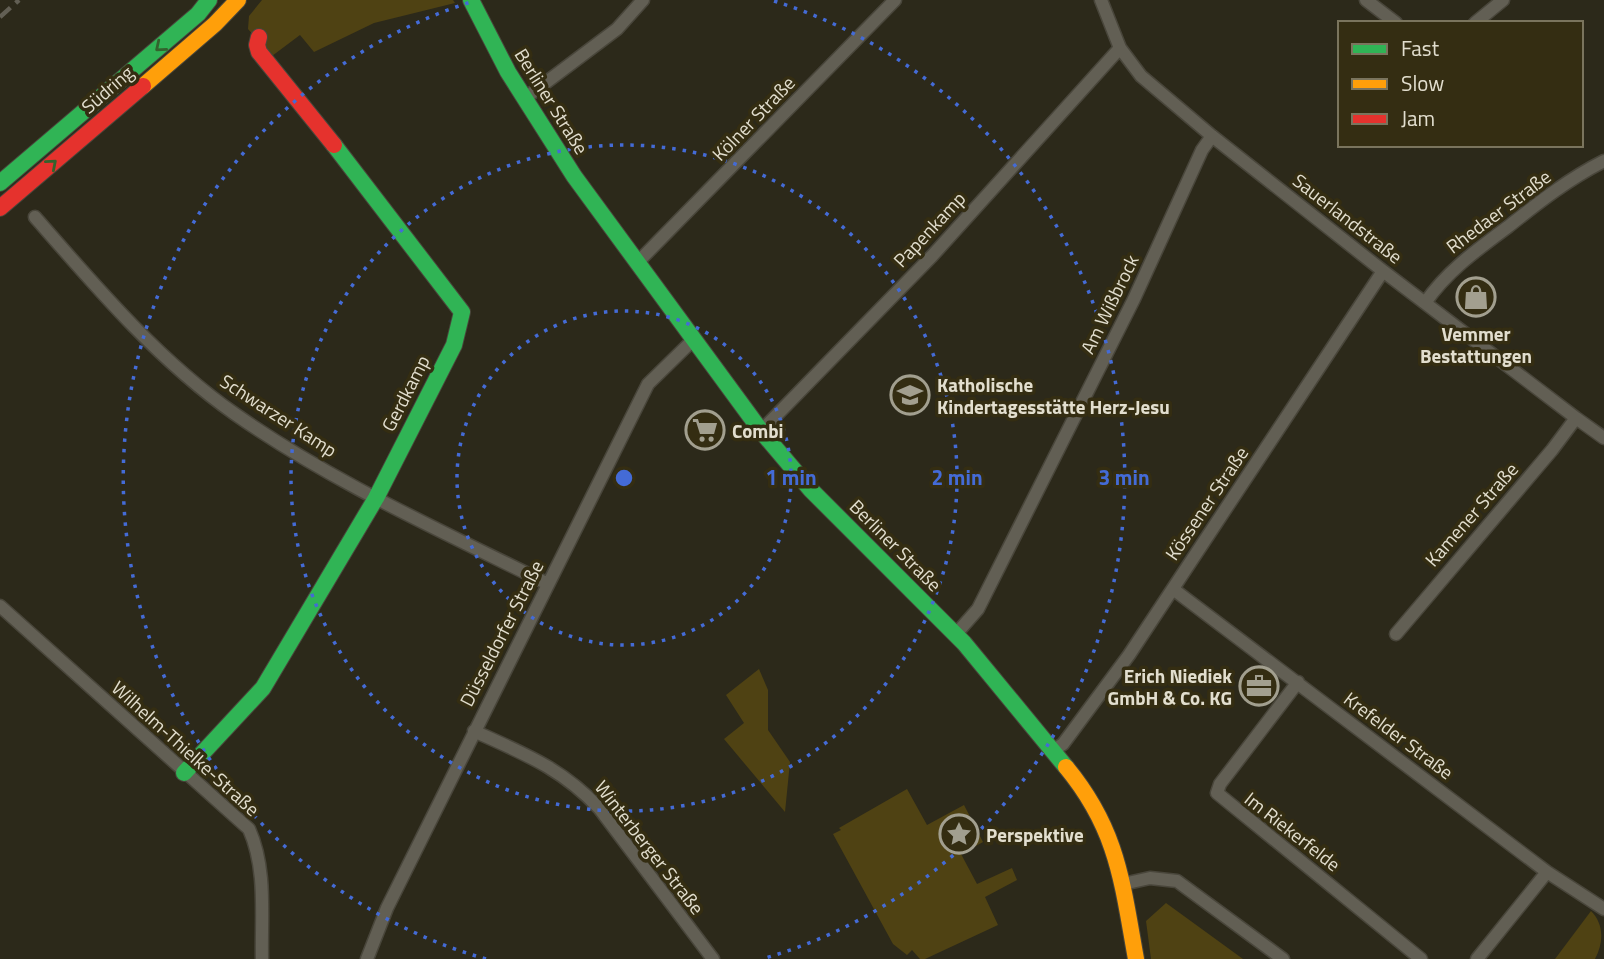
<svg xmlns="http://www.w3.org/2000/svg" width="1604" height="959" font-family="'Titillium Web',sans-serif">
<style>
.green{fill:#4f4213}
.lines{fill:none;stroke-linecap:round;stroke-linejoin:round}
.street-casing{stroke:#49463b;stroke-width:15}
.fast-casing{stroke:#49463b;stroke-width:18}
.slow-casing{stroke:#49463b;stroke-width:18}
.jam-casing{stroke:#49463b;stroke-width:18}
.street{stroke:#625f54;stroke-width:12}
.fast{stroke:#30b455;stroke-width:16}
.slow{stroke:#ff9f0a;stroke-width:16}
.jam{stroke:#e5322d;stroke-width:16}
.rail{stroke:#625f54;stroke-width:4.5;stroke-dasharray:14 7;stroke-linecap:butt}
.oneway{stroke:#32632d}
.ring{fill:none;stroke:#446bd6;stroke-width:3.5;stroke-dasharray:3.5 7}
.labels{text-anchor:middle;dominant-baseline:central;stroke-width:7;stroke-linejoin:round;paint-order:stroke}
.street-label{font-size:19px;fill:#e2dece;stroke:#342d12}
.poi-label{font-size:19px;font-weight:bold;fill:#e2dece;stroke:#342d12;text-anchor:start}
.centre{fill:#446bd6;stroke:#342d12;stroke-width:3.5}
.ring-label{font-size:21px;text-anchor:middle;font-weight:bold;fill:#446bd6;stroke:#342d12;stroke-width:7;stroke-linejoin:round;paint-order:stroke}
</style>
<rect width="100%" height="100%" fill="#2c291a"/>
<path class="green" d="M262,0H453L455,3L374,23L314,52L300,35L272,56L248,29L249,16Z
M759,669L768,690V730L790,762L785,812L724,739L744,723L726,695Z
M907,789L927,825L964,805L983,842L961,854L977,884L1012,868L1017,880L985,897L998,925L925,959H920L912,950L907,955L893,944L833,834L841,830L839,828Z
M1166,903L1243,959H1151L1146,921Z
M1591,911C1604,924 1604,942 1595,959H1555Z"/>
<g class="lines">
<g class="street-casing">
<path id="street" d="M1101,0L1120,48L1141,76L1212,136L1383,271L1576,418L1604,438
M1366,0L1396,23
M1475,23L1503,0
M524,99L617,29L643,0
M35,217C96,287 158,360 235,414C332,482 442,531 548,584
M638,262L895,0
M1425,303C1447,271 1478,249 1509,226C1539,202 1570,178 1604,161
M761,431L932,256L1120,48
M1173,589L1547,872L1604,909
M0,606L249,829C267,869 261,916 262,959
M956,634L978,609L1134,299L1202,150L1212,136
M1396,634L1552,450L1576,418
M1298,682L1220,784L1217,793L1421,959
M474,731C524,754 560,767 599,808L713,959
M1054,750L1063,744L1129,655L1383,271
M1123,884L1150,878L1177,881L1283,959
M367,959L387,908L648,384L693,340
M1477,959L1547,872"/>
</g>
<g class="fast-casing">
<path id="fast" d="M471,0L508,72L574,176L761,431L811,490L964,643L1066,767
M0,183L198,14L209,0
M184,773L263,688L376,498L454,345L462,312L334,145"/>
</g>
<g class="slow-casing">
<path id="slow" d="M143,86L215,24L238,0
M1066,767C1118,830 1122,882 1136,959"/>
</g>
<g class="jam-casing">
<path id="jam" d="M259,37L257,45L259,52L334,145
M0,208L143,86"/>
</g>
<use href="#street" class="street"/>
<use href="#fast" class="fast"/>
<use href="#slow" class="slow"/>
<use href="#jam" class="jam"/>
<path class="rail" d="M0,17L19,0"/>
</g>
<defs><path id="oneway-chevron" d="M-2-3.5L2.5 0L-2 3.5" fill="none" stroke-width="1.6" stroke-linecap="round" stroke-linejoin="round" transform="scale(1.75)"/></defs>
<g class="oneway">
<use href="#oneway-chevron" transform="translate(160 47) rotate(140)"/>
<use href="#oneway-chevron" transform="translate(52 164) rotate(-41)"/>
</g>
<g class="ring">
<circle cx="624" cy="478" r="167"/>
<circle cx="624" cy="478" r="333"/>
<path d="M486 959A500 500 0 0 1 474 1M774 1A500 500 0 0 1 762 959"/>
</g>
<defs>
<g id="shop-ring" transform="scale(2.0125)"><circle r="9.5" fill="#342d12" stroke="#a29f8f" stroke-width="1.5"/><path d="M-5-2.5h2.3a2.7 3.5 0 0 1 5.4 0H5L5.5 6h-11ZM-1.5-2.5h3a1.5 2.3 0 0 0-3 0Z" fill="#a29f8f"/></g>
<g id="school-ring" transform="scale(2.0125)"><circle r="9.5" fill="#342d12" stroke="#a29f8f" stroke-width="1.5"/><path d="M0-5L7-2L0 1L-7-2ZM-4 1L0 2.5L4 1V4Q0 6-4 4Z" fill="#a29f8f"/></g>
<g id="supermarket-ring" transform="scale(2.0125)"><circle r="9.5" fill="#342d12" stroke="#a29f8f" stroke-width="1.5"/><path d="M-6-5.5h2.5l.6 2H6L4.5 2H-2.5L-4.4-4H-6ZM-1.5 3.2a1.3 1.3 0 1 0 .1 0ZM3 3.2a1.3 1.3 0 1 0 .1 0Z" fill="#a29f8f"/></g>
<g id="office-ring" transform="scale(2.0125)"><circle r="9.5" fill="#342d12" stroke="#a29f8f" stroke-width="1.5"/><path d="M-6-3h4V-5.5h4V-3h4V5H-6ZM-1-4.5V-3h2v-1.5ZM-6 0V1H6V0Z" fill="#a29f8f"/></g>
<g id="sight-ring" transform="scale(2.0125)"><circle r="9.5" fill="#342d12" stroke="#a29f8f" stroke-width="1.5"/><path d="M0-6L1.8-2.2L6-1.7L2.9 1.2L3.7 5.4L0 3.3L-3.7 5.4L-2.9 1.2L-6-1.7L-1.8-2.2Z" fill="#a29f8f"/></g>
</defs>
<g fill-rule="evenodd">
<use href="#shop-ring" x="1476" y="297"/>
<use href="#school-ring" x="910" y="395"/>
<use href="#supermarket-ring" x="705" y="430"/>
<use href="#office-ring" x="1259" y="686"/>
<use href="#sight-ring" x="959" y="834"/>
</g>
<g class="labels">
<g class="street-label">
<text transform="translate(107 89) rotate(-41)">Südring</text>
<text transform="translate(552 101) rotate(58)">Berliner Straße</text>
<text transform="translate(753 118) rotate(-46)">Kölner Straße</text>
<text transform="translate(1498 211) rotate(-37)">Rhedaer Straße</text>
<text transform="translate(1348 218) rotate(38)">Sauerlandstraße</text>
<text transform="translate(929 229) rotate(-47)">Papenkamp</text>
<text transform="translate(1109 304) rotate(-64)">Am Wißbrock</text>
<text transform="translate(405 393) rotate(-63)">Gerdkamp</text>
<text transform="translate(279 415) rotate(33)">Schwarzer Kamp</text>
<text transform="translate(1206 503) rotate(-56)">Kössener Straße</text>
<text transform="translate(1471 514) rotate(-49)">Kamener Straße</text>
<text transform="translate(896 545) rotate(45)">Berliner Straße</text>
<text transform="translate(501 633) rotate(-63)">Düsseldorfer Straße</text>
<text transform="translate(1399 735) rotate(37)">Krefelder Straße</text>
<text transform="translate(186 748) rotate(42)">Wilhelm-Thielke-Straße</text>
<text transform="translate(1293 831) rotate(38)">Im Riekerfelde</text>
<text transform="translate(650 847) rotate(52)">Winterberger Straße</text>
</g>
<g class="poi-label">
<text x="1476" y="333" text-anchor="middle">Vemmer<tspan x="1476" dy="22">Bestattungen</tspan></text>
<text x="937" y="384">Katholische<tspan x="937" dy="22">Kindertagesstätte Herz-Jesu</tspan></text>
<text x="732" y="430">Combi</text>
<text x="1232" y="675" text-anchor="end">Erich Niediek<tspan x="1232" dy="22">GmbH &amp; Co. KG</tspan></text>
<text x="986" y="834">Perspektive</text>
</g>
</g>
<circle cx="624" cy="478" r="10" class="centre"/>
<g class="ring-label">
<text x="791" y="485">1 min</text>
<text x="957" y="485">2 min</text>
<text x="1124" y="485">3 min</text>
</g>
<rect x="1338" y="21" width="245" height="126" fill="#342d12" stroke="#7a745d" stroke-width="2"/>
<rect x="1352" y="44" width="35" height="10" fill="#30b455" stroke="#7a745d" stroke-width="2"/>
<text x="1401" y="56" font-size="21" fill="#e2dece">Fast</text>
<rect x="1352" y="79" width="35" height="10" fill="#ff9f0a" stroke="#7a745d" stroke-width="2"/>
<text x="1401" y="91" font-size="21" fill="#e2dece">Slow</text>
<rect x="1352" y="114" width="35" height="10" fill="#e5322d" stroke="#7a745d" stroke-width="2"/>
<text x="1401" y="126" font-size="21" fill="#e2dece">Jam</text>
</svg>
